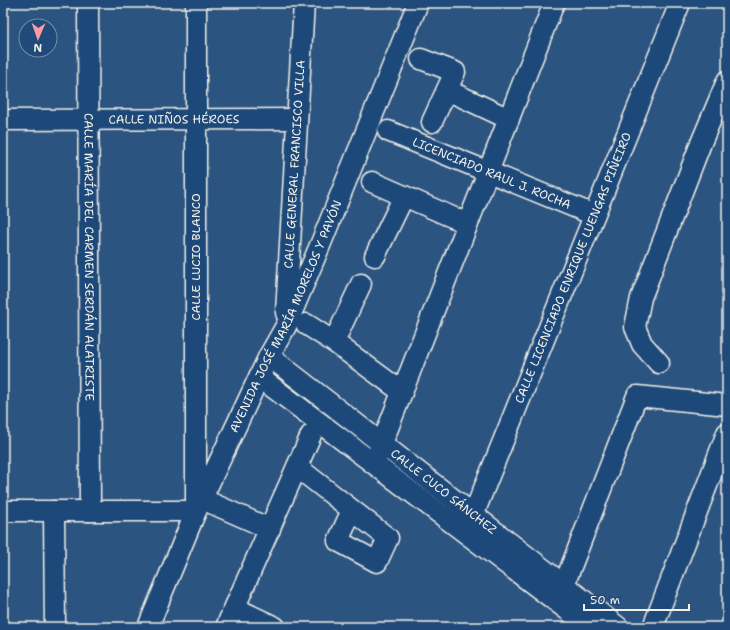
<svg xmlns="http://www.w3.org/2000/svg" width="730" height="630" font-family="'Shantell Sans',sans-serif">
<style>
.lines{fill:none;stroke-linecap:round;stroke-linejoin:round}
.minor-casing{stroke:#f4f1e8;stroke-width:23}
.minor{stroke:#1f4a7a;stroke-width:20}
.labels{text-anchor:middle;dominant-baseline:central;stroke-width:3.5;stroke-linejoin:round;paint-order:stroke}
.street-label{font-size:12px;fill:#f4f1e8;stroke:#1f4a7a}
</style>
<rect width="100%" height="100%" fill="#2c5481"/>
<filter id="ink" filterUnits="userSpaceOnUse"><feTurbulence type="fractalNoise" baseFrequency=".025" numOctaves="2"/><feDisplacementMap in="SourceGraphic" scale="8" xChannelSelector="R" yChannelSelector="G"/><feConvolveMatrix kernelMatrix="1 2 1 2 8 2 1 2 1" color-interpolation-filters="sRGB"/></filter>
<g filter="url(#ink)">
<g class="lines">
<g class="minor-casing">
<g id="minor">
<path id="s1" d="M88,3L90,511"/>
<path d="M196,3V505"/>
<path d="M421,59L455,72L432,122"/>
<path d="M447,90L509,119"/>
<path id="s2" d="M3,120L297,119"/>
<path id="s3" d="M388,131L594,215"/>
<path d="M372,182L468,224"/>
<path d="M375,256L404,196"/>
<path id="s4" d="M286,313L304,3"/>
<path d="M306,324L334,342L402,392"/>
<path d="M334,342L361,284"/>
<path id="s5" d="M269,356L618,627"/>
<path d="M659,363L642,344L635,327L641,298L701,143L727,81"/>
<path d="M259,377L590,627"/>
<path d="M374,464L554,3"/>
<path d="M297,467L388,538L377,562L338,541L352,510"/>
<path d="M202,499L270,529"/>
<path d="M3,511H196"/>
<path d="M54,511L55,627"/>
<path id="s6" d="M466,533L680,3"/>
<path d="M564,585L637,396L727,405"/>
<path d="M235,608L275,627"/>
<path id="s7" d="M148,627L196,511L269,356L286,326L321,243L418,3"/>
<path d="M226,627L311,435"/>
<path d="M653,627L727,433"/>
</g>
</g>
<use href="#minor" class="minor"/>
</g>
</g>
<g class="labels">
<g class="street-label">
<text stroke="none"><textPath href="#s2" startOffset="171">CALLE NIÑOS HÉROES</textPath></text>
<text stroke="none"><textPath href="#s4" startOffset="149">CALLE GENERAL FRANCISCO VILLA</textPath></text>
<text stroke="none"><textPath href="#s3" startOffset="112">LICENCIADO RAUL J. ROCHA</textPath></text>
<text stroke="none"><textPath href="#s1" startOffset="254">CALLE MARÍA DEL CARMEN SERDÁN ALATRISTE</textPath></text>
<text transform="translate(196 257) rotate(-90)">CALLE LUCIO BLANCO</text>
<text stroke="none"><textPath href="#s6" startOffset="286">CALLE LICENCIADO ENRIQUE LUENGAS PIÑEIRO</textPath></text>
<text stroke="none"><textPath href="#s7" startOffset="340">AVENIDA JOSÉ MARÍA MORELOS Y PAVÓN</textPath></text>
<text stroke="none"><textPath href="#s5" startOffset="221">CALLE CUCO SÁNCHEZ</textPath></text>
</g>
</g>
<rect width="730" height="630" fill="none" stroke="#1f4a7a" stroke-width="16"/>
<rect x="8" y="8" width="714" height="614" fill="none" stroke="#f4f1e8" stroke-width="1.5" filter="url(#ink)"/>
<g transform="translate(38 38) rotate(182)"><circle r="19" fill="#1f4a7a" stroke="#748da6"/>
<path d="M0-3L7 15L0 10L-7 15Z" fill="#ff9aa2"/>
<text y="-6" font-size="11" font-weight="bold" text-anchor="middle" fill="#f4f1e8">N</text>
</g>
<path d="M584 604v6h105v-6" fill="none" stroke="#f4f1e8" stroke-width="2"/>
<text x="590" y="604" font-size="12" fill="#f4f1e8" stroke="#1f4a7a" stroke-width="3" paint-order="stroke">50 m</text>
</svg>
